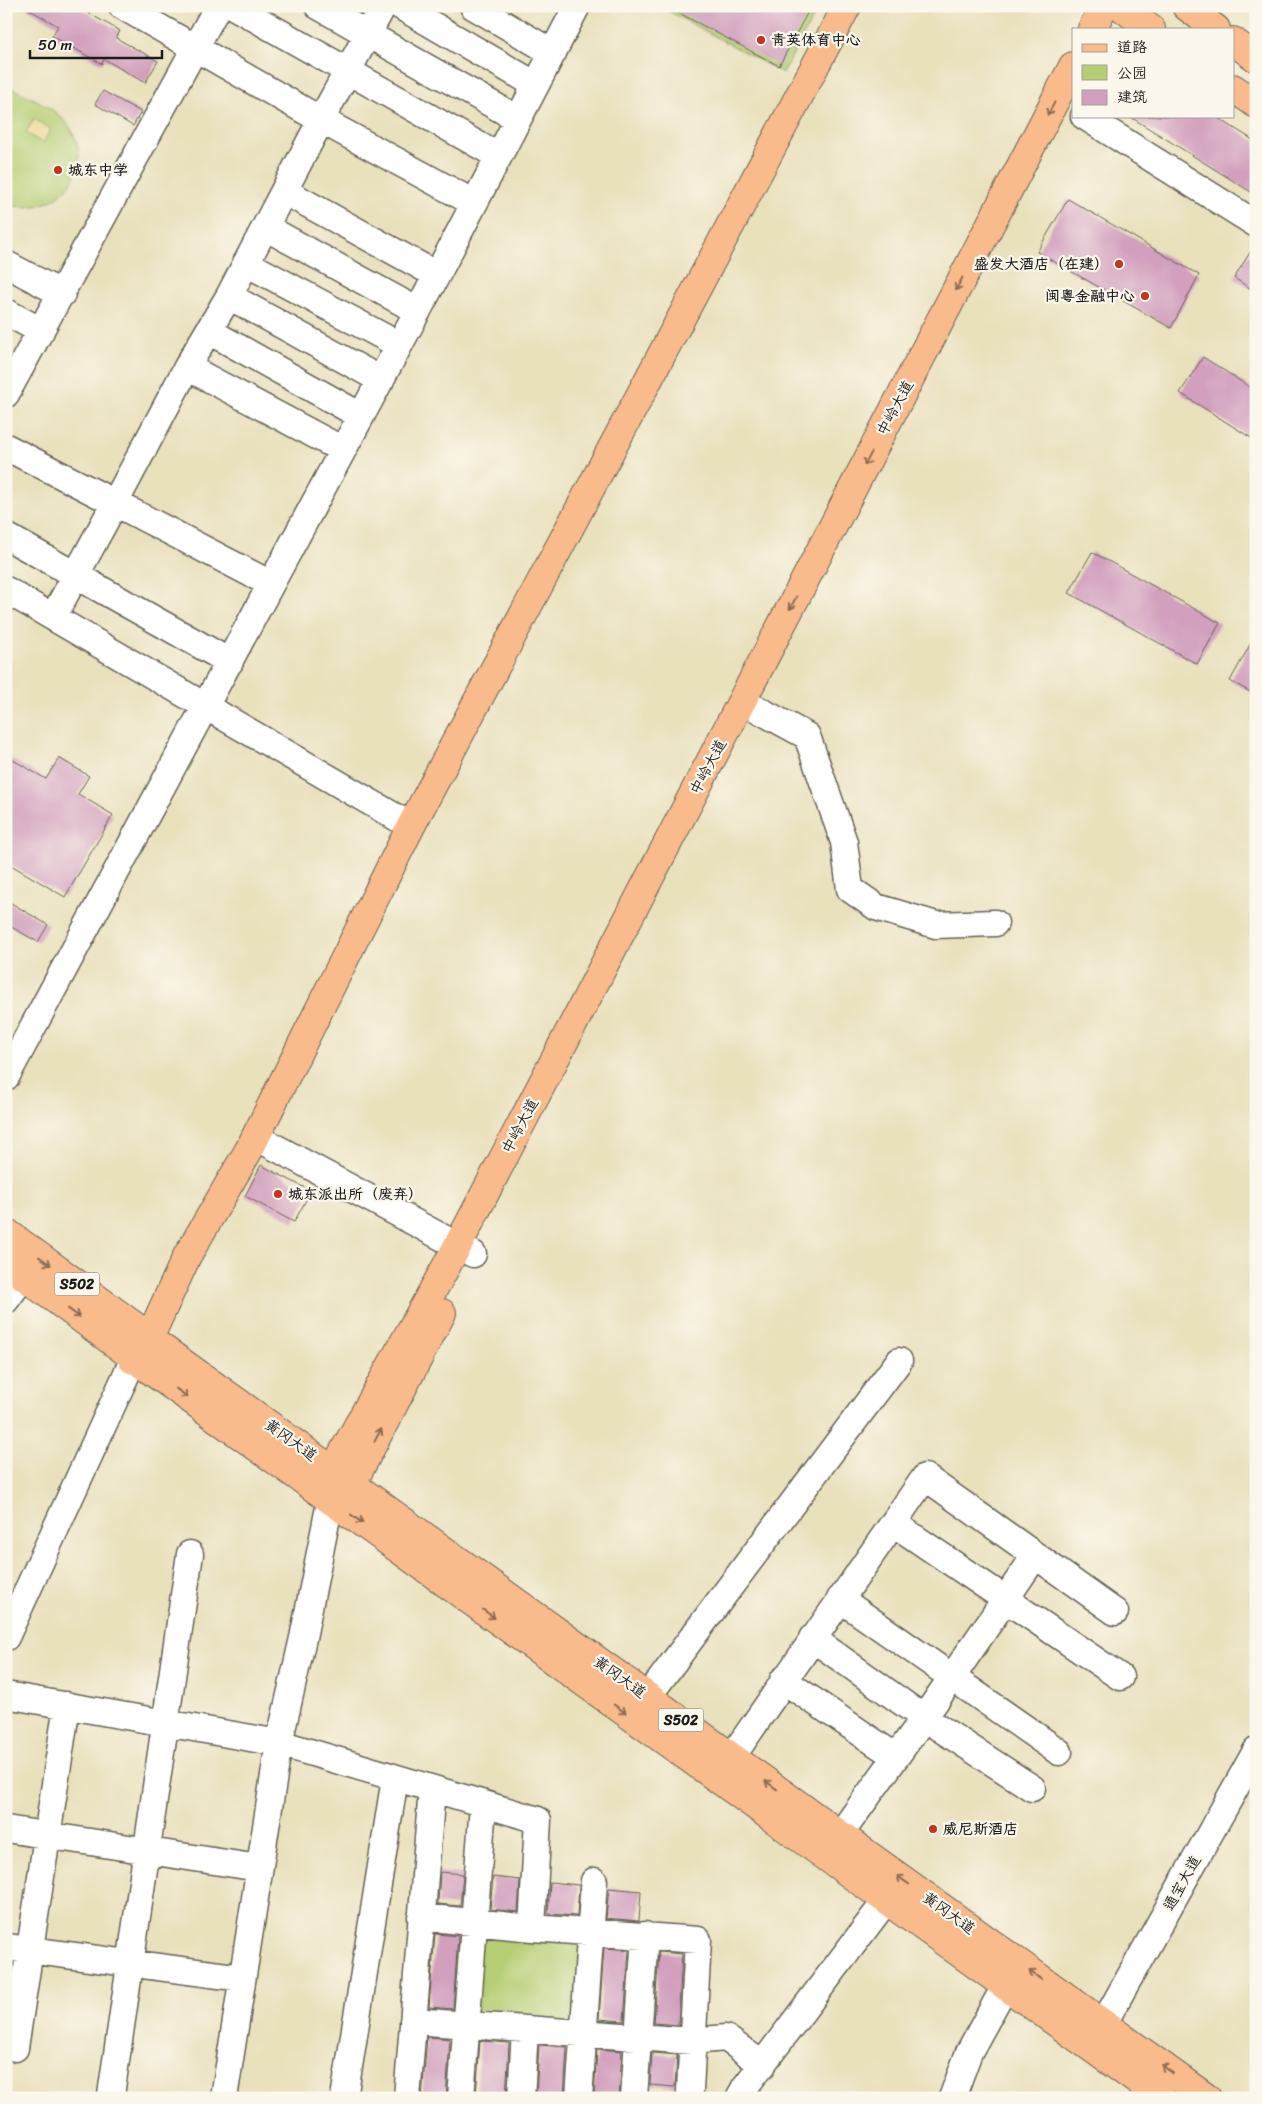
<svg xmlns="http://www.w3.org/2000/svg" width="1262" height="2104" font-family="Sriracha,'LXGW WenKai TC',sans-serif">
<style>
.green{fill:#b5ce73;stroke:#687548}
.sand{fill:#eeda9e;stroke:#857b5d}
.building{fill:#d29fbe}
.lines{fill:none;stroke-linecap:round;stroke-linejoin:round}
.minor-casing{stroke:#646154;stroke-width:29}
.major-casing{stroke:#646154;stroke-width:30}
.minor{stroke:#fff;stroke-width:26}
.major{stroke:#fabb8c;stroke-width:28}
.oneway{stroke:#8b6c54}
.poi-dot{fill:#c8321e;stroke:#fbf7ec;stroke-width:2}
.labels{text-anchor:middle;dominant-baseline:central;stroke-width:4.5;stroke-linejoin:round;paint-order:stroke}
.shield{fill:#fbf7ec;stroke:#5f5e5a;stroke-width:1}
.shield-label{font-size:14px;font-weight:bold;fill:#1c1c1c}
.poi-label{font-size:15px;font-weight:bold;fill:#1c1c1c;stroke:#fbf7ec;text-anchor:start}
.street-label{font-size:15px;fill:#1c1c1c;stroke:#fbf7ec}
</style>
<rect width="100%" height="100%" fill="#fbf7ec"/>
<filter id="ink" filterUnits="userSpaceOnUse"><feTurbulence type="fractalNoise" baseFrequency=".02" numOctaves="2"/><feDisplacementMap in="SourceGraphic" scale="10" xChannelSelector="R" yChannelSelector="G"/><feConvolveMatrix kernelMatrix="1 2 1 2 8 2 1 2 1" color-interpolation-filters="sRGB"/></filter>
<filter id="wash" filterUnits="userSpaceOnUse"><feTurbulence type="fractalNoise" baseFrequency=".0096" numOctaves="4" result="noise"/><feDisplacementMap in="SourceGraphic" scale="20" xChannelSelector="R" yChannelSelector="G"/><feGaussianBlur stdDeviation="1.12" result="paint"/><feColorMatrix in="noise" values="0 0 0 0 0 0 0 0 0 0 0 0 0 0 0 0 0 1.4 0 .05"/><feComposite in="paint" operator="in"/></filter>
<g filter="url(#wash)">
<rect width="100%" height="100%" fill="#e9e0bc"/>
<path class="green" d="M659,6H819L783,73Z
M6,85C27,96 57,107 70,128C98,172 55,219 6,204Z
M474,1923L591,1932L584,2034L467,2026Z"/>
<path class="sand" d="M34,119L51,129L43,143L26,133Z"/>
<g id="blocks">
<path class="building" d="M23,6H76L120,31L116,38L158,61L145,83L104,59L102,64L52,36L58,26Z
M666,6H811L779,66Z
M103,91L141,112L133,126L95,104Z
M1129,116H1215L1256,142V195Z
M1068,199L1199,275L1171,328L1037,252Z
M1256,243V292L1234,278Z
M1203,357L1256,391V441L1180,393Z
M1092,552L1220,623L1197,664L1069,593Z
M1256,634V695L1230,681Z
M6,756L46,779L59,758L89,776L78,794L113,815L65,897L6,862Z
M6,900L48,925L38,942L6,924Z
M261,1165L311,1191L294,1222L245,1196Z
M440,1872L463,1874L460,1906L438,1904Z
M493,1877L520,1880L518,1912L490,1909Z
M550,1882L579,1885L577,1916L548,1914Z
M609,1888L641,1891L639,1921L606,1918Z
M435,1934L458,1936L453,2009L429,2007Z
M604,1948L629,1950L624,2021L599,2019Z
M659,1952L682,1954L678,2025L654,2023Z
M427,2037L450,2039L446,2098H422Z
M480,2041L509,2043L506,2098H476Z
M539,2045L567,2047L564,2098H536Z
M597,2049L622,2051L619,2098H594Z
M652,2053L677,2055L675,2087L650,2085Z"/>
</g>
</g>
<g filter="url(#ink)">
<use href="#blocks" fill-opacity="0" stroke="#646154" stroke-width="1"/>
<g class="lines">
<g class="minor-casing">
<path id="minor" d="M122,6L321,120L474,203
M233,6L498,156
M318,6L518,119
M400,6L536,85
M473,6L553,53
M1084,116L1256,224
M284,191L437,275
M265,227L418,311
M246,263L399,345
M6,264L62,294
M229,296L381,380
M6,312L41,331
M209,331L361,416
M187,367L343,450
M6,394L218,6
M6,447L115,503L187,367L229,296L321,120L383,6
M6,536L230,662
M6,590L411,826
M53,617L115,503L271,584
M757,709L807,736L844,842L850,889L876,907L936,925L995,923
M6,1077L437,275L577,6
M256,1137L473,1254
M6,1300L21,1280
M893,1523L1120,1677
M840,1599L1059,1752
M6,1637L133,1360
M812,1638L924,1718L1032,1788
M783,1680L896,1757
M655,1687L899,1361
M6,1695L279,1743L538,1820L532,1928
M738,1748L925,1477L1115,1612
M6,1829L259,1868
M844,1829L924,1718L1035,1556
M421,1917L532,1928L698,1940L690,2091
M6,1947L242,1978
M1109,2014L1256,1751
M413,2021L692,2041L726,2038L763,2065
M15,2048L67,1705
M111,2095L190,1554
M224,2098L279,1743L303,1638L330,1502
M344,2098L395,1778
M407,2098L432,1789
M461,2098L483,1805
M521,2098L525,2030
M579,2098L594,1881
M634,2098L645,1935
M739,2098L745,2087L879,1910
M952,2098L969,2052L1004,1988"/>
</g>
<g class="major-casing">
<path id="major" d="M1120,6L1151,29
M1186,6L1216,29
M1092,29L1104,6
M1233,41L1256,58
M1233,88L1256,104
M6,1232L147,1335
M6,1263L125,1351
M155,1343L1207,2098
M133,1360L152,1332L187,1256L250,1148L411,826L847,6
M143,1365L1161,2098
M336,1465L458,1245L1073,66
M355,1478L442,1313"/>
</g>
<use href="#minor" class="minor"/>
<use href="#major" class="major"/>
</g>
<defs><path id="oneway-shaft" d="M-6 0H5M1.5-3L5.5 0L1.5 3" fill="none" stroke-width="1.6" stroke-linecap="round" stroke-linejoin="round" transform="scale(1.25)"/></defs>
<g class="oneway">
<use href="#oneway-shaft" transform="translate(1051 109) rotate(118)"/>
<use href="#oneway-shaft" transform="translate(959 284) rotate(118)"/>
<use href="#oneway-shaft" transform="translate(868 459) rotate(118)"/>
<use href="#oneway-shaft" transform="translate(793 603) rotate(118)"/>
<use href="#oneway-shaft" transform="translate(45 1261) rotate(36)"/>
<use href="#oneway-shaft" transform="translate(74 1313) rotate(36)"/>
<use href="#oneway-shaft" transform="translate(182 1393) rotate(36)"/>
<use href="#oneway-shaft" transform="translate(378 1435) rotate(-62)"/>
<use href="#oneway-shaft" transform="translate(357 1519) rotate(36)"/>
<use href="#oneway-shaft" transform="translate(489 1614) rotate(36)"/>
<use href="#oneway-shaft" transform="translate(620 1709) rotate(36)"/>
<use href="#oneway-shaft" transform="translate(771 1785) rotate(-144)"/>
<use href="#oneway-shaft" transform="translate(903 1880) rotate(-144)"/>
<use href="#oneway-shaft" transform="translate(1035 1975) rotate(-144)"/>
<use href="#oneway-shaft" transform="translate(1167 2069) rotate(-144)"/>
</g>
</g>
<g class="poi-dot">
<circle cx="761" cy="40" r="5"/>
<circle cx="58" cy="170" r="5"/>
<circle cx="1119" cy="264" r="5"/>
<circle cx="1145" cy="296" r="5"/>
<circle cx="278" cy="1194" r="5"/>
<circle cx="933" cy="1829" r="5"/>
</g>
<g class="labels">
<g class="shield">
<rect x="54.5" y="1272.5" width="45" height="23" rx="4"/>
<rect x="658.5" y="1708.5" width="45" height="23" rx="4"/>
</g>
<g class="shield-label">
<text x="77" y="1284">S502</text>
<text x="681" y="1720">S502</text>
</g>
<g class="poi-label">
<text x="771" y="40">青英体育中心</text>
<text x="68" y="170">城东中学</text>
<text x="1109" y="264" text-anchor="end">盛发大酒店（在建）</text>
<text x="1135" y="296" text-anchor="end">闽粤金融中心</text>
<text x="288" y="1194">城东派出所（废弃）</text>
<text x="943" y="1829">威尼斯酒店</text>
</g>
<g class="street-label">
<text transform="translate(895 408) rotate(-62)">中岭大道</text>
<text transform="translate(708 767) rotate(-62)">中岭大道</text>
<text transform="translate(520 1126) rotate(-62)">中岭大道</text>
<text transform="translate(291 1440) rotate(36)">黄冈大道</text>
<text transform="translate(620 1677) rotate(36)">黄冈大道</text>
<text transform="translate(1182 1883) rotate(-61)">通宝大道</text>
<text transform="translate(949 1913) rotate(36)">黄冈大道</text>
</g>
</g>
<rect width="1262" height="2104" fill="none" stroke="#fbf7ec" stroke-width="25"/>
<rect x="1072" y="28" width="162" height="90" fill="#fbf7ec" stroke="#a29f99"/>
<rect x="1082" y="44" width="25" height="8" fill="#fabb8c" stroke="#a29f99"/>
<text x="1117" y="52" font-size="15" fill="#1c1c1c">道路</text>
<rect x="1082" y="65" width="25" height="15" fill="#b5ce73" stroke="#a29f99"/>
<text x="1117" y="78" font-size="15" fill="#1c1c1c">公园</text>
<rect x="1082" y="90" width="25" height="15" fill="#d29fbe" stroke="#a29f99"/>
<text x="1117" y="102" font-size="15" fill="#1c1c1c">建筑</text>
<path d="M30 50v8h132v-8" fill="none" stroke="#1c1c1c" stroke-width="2.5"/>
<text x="38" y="50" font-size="15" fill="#1c1c1c" stroke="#fbf7ec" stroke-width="4" paint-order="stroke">50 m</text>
</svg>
